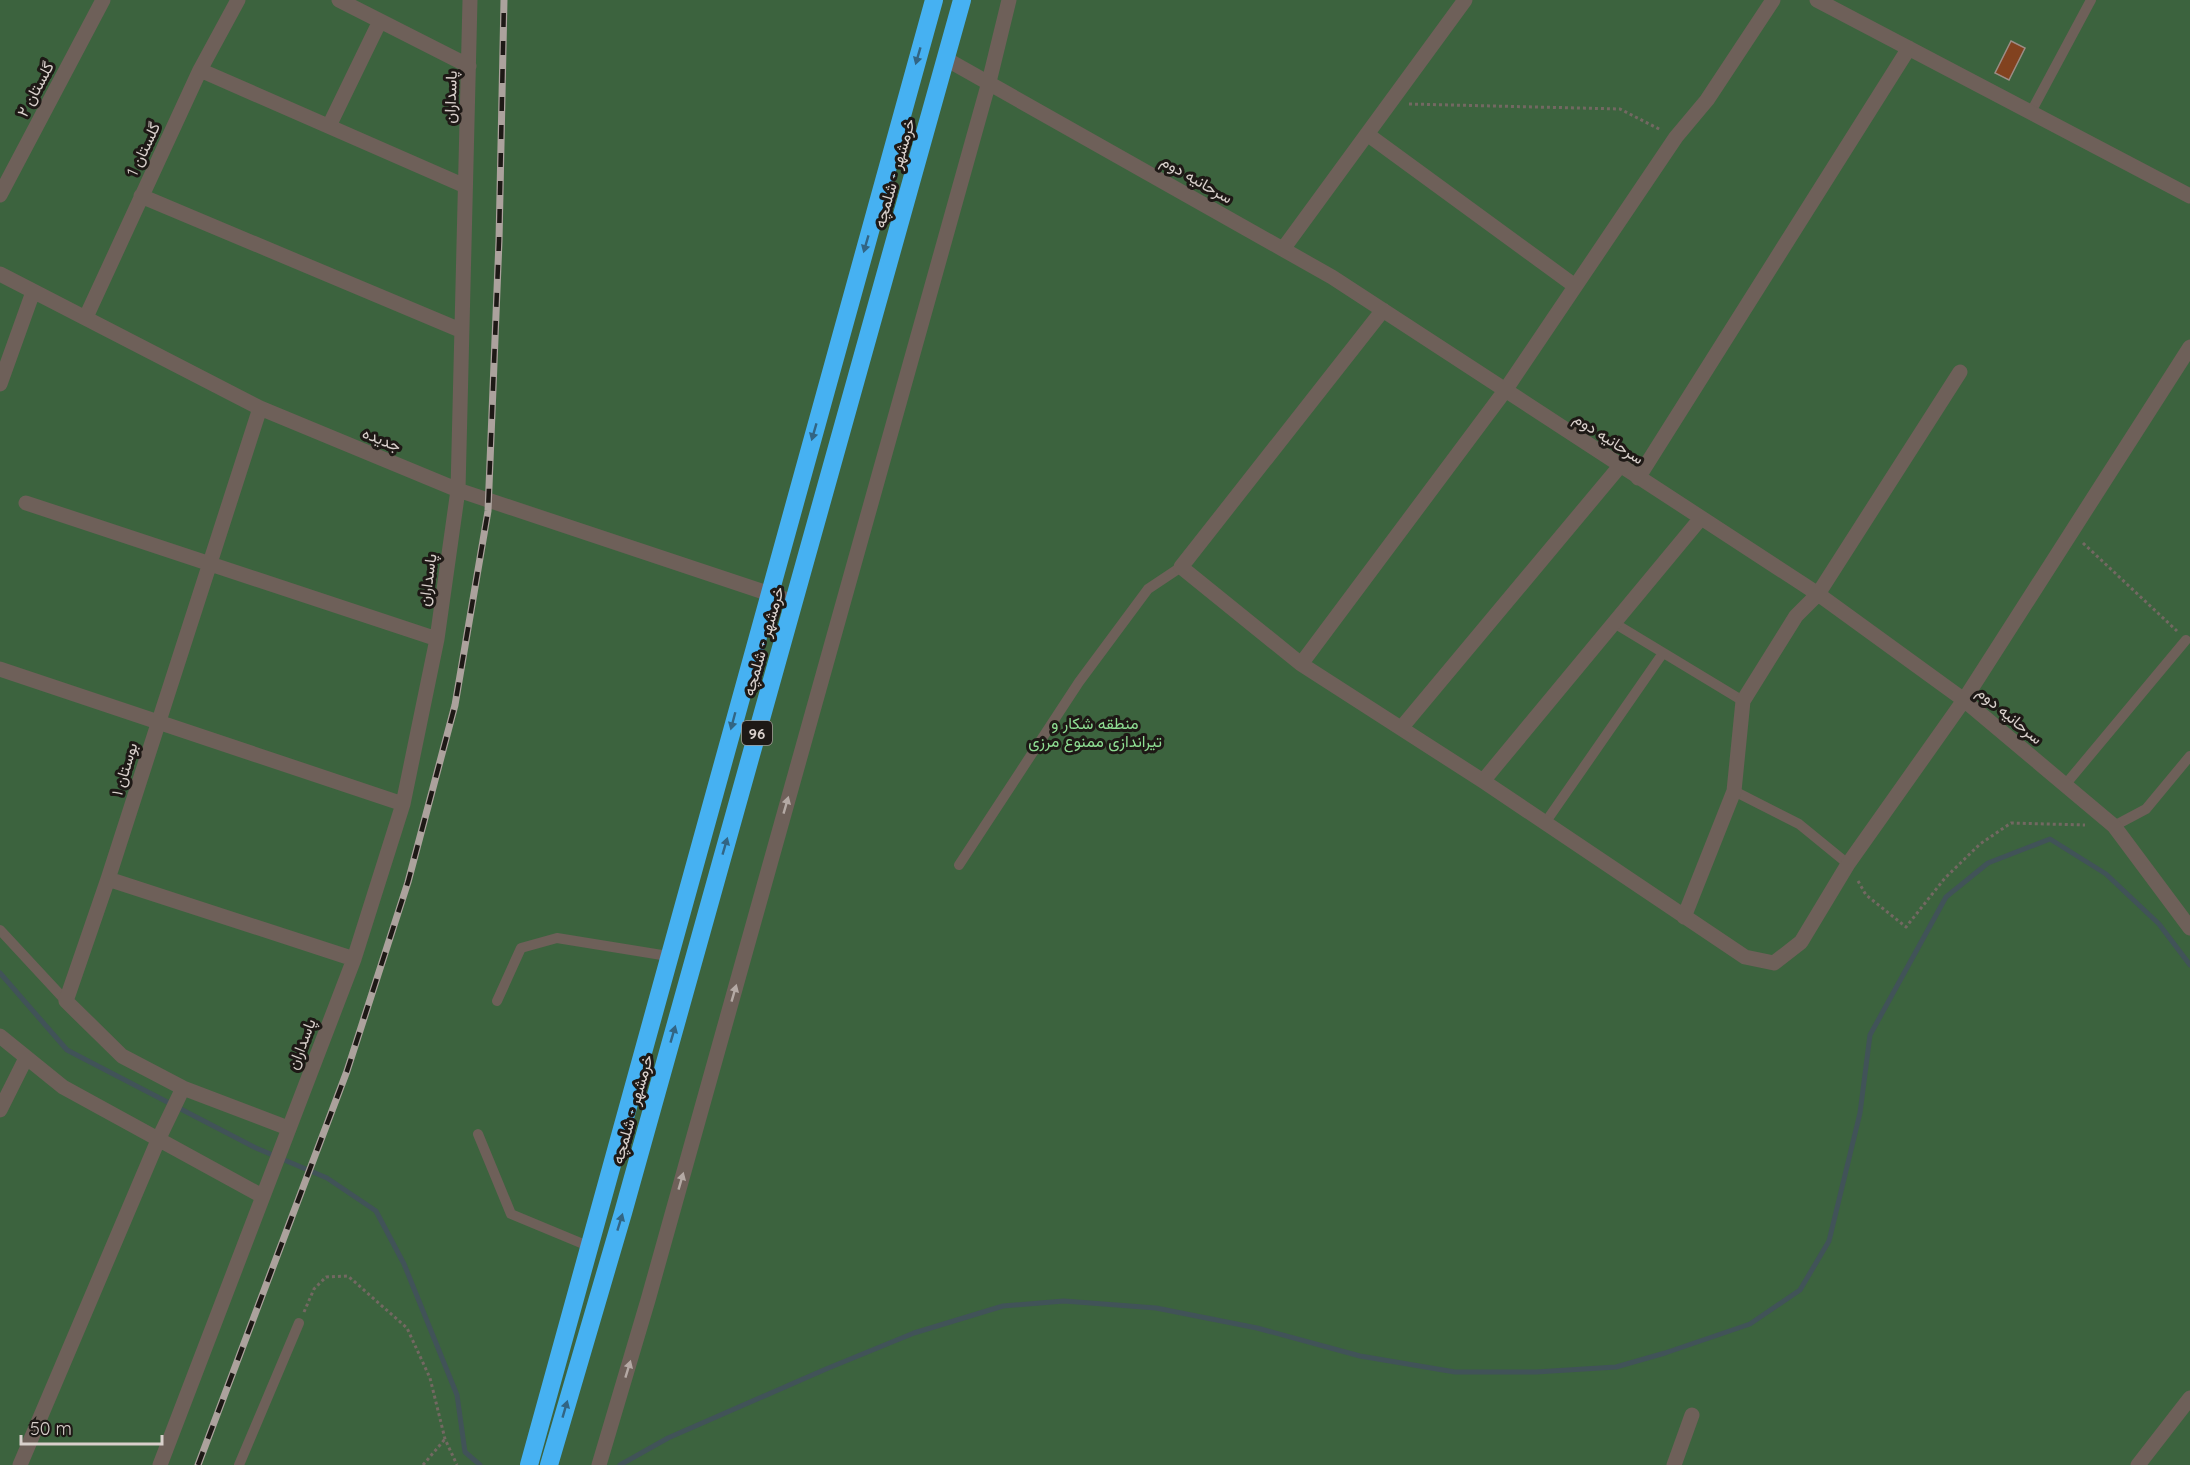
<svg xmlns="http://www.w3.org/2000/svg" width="2190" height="1465" font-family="Quicksand,Vazirmatn,sans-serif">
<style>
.green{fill:#3c633e}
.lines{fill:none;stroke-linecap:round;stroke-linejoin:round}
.stream{stroke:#415358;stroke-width:5}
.building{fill:#82421f;stroke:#9b8c85;stroke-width:1.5}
.path{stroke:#736862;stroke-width:3;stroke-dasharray:3 3;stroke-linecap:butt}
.lane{stroke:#6e6059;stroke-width:10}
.street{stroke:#6e6059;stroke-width:15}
.highway{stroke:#46b1f2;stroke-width:18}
.rail-casing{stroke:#aca29d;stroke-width:7}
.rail{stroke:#1e1916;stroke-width:4.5;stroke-dasharray:14;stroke-linecap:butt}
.oneway{fill:#326584}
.oneway2{fill:#b4a9a4}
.labels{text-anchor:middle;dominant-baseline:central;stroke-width:6;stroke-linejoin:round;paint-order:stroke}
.shield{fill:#1e1916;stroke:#a19995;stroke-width:1.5}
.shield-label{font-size:15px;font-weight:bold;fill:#d9d0cc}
.street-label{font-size:16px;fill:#d9d0cc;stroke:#1e1916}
.park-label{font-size:16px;fill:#8edd92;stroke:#1e1916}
</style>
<rect width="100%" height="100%" fill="#3c2f29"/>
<path class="green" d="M0,0H2190V1465H0Z"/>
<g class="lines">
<path class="stream" d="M0,973L67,1050L256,1148L327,1178L376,1211L404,1264L457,1395L465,1452L480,1465
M620,1465L668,1438L826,1369L914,1333L1003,1306L1064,1301L1156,1308L1257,1328L1360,1356L1455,1372H1536L1616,1367L1665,1353L1750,1324L1800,1290L1829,1241L1860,1113L1870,1035L1946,897L1988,863L2050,839L2106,874L2159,924L2190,965"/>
</g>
<path class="building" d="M2011,41L2025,48L2009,80L1995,73Z"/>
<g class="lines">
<path class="path" d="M1409,104L1620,109L1661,130
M2083,543L2177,631
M1858,881L1866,895L1906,927L1945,878L1980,844L2011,823L2085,825
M304,1312L314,1289L326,1277L348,1276L407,1328L430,1378L445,1439L457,1465
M423,1465L445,1439"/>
<path class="lane" d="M2031,112L2091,0
M1614,623L1743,701
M2065,785L2186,640
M1734,791L1799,824L1848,864
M1545,823L1663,653
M2114,826L2146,809L2190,756
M959,865L1079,682L1148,589L1181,567
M0,930L66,1001
M497,1001L521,948L557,938L668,956
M478,1134L511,1214L588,1246
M239,1465L299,1323"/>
<path class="street" d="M339,0L469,66
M1817,0L2190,196
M946,59L1332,277L1818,594L1964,700L2114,826L2190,928
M200,70L465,186
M329,126L380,21
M1367,134L1575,286
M0,195L103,0
M141,196L460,330
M1283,249L1465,0
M0,274L260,408L458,490L794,602
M1383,310L1181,567L1301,664L1483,781L1745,957L1774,963L1801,942L1848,864L1964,700L2190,347
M86,317L200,70L238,0
M0,384L33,292
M1638,478L1909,48
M26,503L437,639
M1301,664L1504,392L1676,137L1707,100L1773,0
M0,669L403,804
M1402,727L1620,466
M1483,781L1701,518
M108,879L354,959
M1684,917L1734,791L1743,701L1796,616L1818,594L1960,372
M0,1036L63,1087L262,1196
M183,1088L122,1056L66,1001L108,879L260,408
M0,1110L26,1058
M20,1465L159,1138L183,1088L288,1128
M160,1465L354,959L403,804L437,639L458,490L470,0
M599,1465L648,1300L989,82L1009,0
M1674,1465L1692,1415
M2138,1465L2190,1398"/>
<path class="highway" d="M529,1465L934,0
M549,1465L623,1213L962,0"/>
<g class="rail-casing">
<path id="rail" d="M198,1465L347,1071L408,882L455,705L488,511L499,241L504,0"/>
</g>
<use href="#rail" class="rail"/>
</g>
<defs><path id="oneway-solid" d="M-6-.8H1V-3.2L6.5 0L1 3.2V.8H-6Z" transform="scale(1.5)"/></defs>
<g class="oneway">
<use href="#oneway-solid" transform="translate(918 56) rotate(106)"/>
<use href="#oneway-solid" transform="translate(866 244) rotate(106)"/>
<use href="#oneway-solid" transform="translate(814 432) rotate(106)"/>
<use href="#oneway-solid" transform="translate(733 721) rotate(105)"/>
<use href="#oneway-solid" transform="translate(725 846) rotate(-74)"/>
<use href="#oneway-solid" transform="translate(673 1034) rotate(-74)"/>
<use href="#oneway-solid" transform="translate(620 1222) rotate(-73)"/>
<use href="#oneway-solid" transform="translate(565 1409) rotate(-74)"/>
</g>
<g class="oneway2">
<use href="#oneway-solid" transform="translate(786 805) rotate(-74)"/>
<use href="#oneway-solid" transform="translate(734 993) rotate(-74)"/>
<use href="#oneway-solid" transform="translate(681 1181) rotate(-74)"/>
<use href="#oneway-solid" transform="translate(628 1369) rotate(-73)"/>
</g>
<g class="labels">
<rect class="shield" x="742" y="721" width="30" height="24" rx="4.5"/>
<g class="shield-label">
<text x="757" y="733">96</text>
</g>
<g class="street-label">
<text transform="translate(35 89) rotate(-62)">گلستان ۲</text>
<text transform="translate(450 97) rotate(-88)">پاسداران</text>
<text transform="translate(143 149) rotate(-65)">گلستان 1</text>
<text transform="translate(894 173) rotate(-74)">خرمشهر - شلمچه</text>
<text transform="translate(1197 179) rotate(30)">سرحانیه دوم</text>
<text transform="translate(1609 438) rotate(33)">سرحانیه دوم</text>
<text transform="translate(382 439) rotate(22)">جدیده</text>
<text transform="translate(427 580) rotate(-82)">پاسداران</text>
<text transform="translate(763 641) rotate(-74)">خرمشهر - شلمچه</text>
<text transform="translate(2010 715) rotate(40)">سرحانیه دوم</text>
<text transform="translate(124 769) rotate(-73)">بوستان ۱</text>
<text transform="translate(301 1044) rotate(-69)">پاسداران</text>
<text transform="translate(632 1109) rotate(-74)">خرمشهر - شلمچه</text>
</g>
<g class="park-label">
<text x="1095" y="723">منطقه شکار و<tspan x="1095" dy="18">تیراندازی ممنوع مرزی</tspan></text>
</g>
</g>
<path d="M21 1435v9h141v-9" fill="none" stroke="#d9d0cc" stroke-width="3"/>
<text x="30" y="1435" font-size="18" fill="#d9d0cc" stroke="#1e1916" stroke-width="4.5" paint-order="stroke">50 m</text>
</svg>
